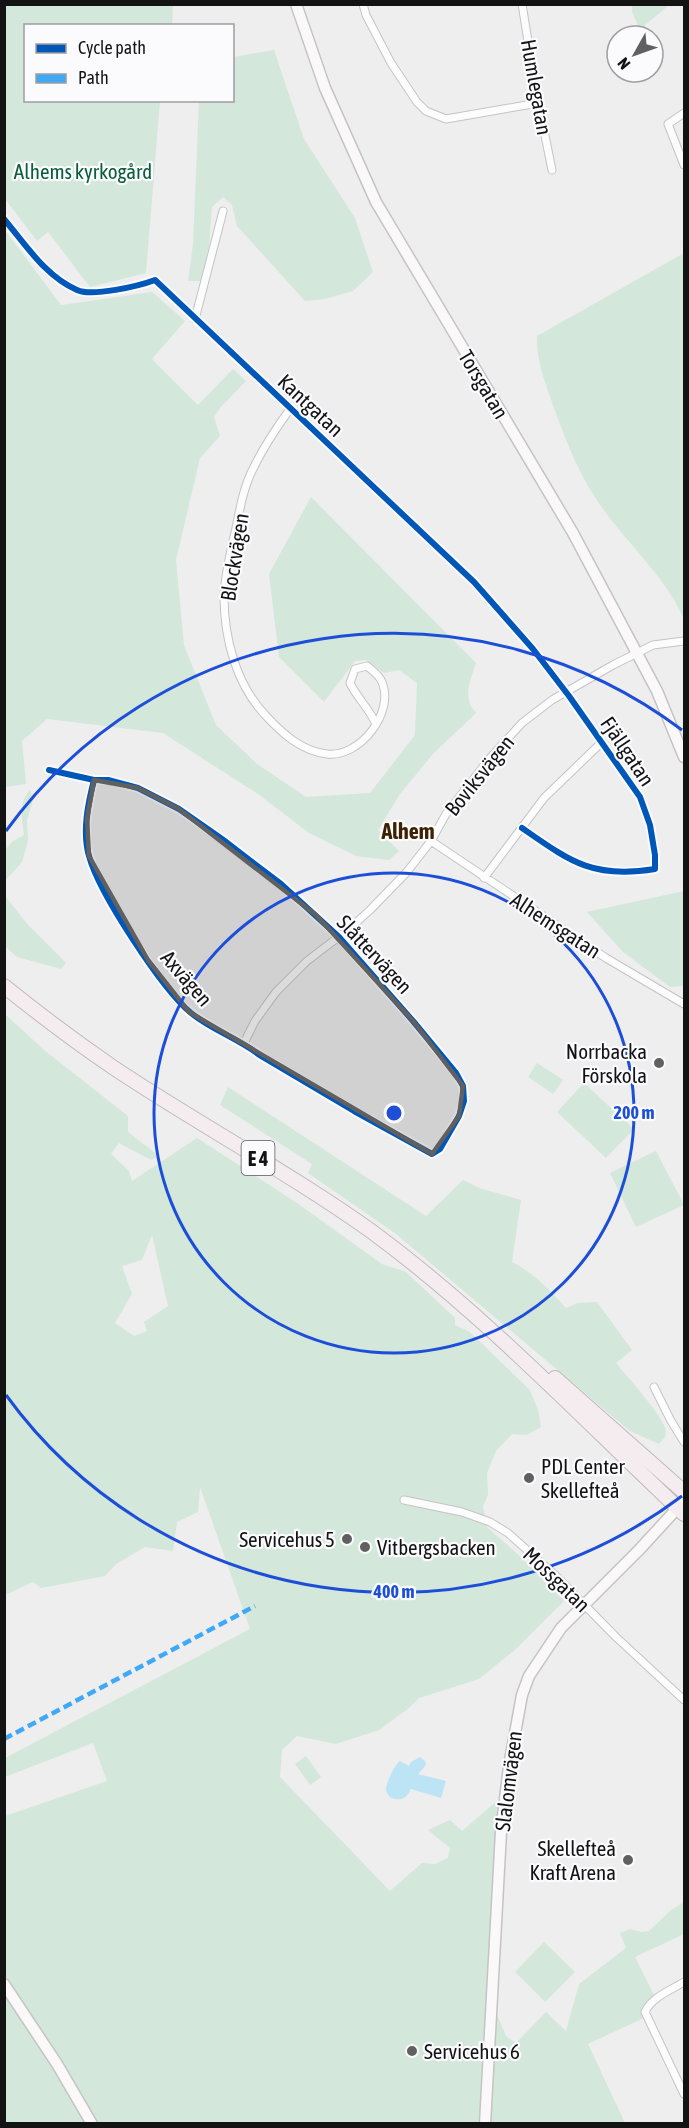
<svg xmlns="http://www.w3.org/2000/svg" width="689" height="2128" font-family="'Asap Condensed',sans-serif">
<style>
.green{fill:#d3e7db;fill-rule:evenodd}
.water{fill:#bde4f5}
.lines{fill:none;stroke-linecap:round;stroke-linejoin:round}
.street-casing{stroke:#c4c4c5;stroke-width:9}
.secondary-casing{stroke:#c4c4c5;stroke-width:13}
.highway-casing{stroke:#c1b9bb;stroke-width:16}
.street{stroke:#fcfcfd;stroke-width:7}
.secondary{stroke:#faf8f8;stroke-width:10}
.highway{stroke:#f4ecee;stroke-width:14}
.quiet{stroke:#3fa9f5;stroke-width:4.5;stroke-dasharray:9 4.5;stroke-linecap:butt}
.cycleway-casing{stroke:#fbfbfe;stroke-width:10}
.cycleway{stroke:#0057b8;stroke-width:6}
.marked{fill:#606061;fill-opacity:0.2;stroke:#606061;stroke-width:4.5;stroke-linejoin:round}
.ring{fill:none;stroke:#1d4ed8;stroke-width:3}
.poi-dot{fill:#606061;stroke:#fbfbfe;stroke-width:2}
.labels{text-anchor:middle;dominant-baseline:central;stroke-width:4.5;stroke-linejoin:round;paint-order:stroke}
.shield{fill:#fbfbfe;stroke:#59595a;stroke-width:1.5}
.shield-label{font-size:20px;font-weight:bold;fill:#131314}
.street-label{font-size:21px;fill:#131314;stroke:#fbfbfe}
.park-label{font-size:21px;fill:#0a5d3a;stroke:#fbfbfe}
.poi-label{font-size:21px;fill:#131314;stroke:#fbfbfe;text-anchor:end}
.neighbourhood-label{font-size:22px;font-weight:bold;fill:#3d2103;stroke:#fbfbfe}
.centre{fill:#1d4ed8;stroke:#fbfbfe;stroke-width:3}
.ring-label{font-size:18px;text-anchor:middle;font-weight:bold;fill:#1d4ed8;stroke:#fbfbfe;stroke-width:4.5;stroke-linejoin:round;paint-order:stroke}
</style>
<rect width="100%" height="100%" fill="#eeeeef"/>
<path class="green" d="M5,4L173,5L172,25L26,26V100L160,101L146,273L90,287L48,232L37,241L5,199Z
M632,5V4L669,5L645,25L646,35L643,36L632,12Z
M274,50L304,139L355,218L373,272L353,291L325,299L305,301L237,226L232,205L223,197L212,207L209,245L201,281H188L193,244L199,101L232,100L233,57Z
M4,229L61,305L152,292L185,321L152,359L198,405L233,369L246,381L220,408L214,417L220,436L200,458L176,560L184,645L216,725L257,764L306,797L370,793L415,735L417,683L399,670L384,673L366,660L355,661L324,702L279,657L269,574L311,497L476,663C470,681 462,697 476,713L433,754L400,794L378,830L399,851L389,860L356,856L309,833L258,794L163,733L47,719L22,741L26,784L5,787Z
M684,253V619C666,578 629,545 603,509C581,479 568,446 555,411C547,386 536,363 537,336Z
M30,790L33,800L27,820L28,841L22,862L5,881V850L13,841L24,835C22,819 18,803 30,790Z
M684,891V986L670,987L623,952L587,912Z
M5,896L29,926L66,963L61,969L17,957L5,946Z
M5,1014L44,1050L128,1116V1132L159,1156L151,1160L119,1143L111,1154L129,1171L132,1181L197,1138L297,1203L382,1264L406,1272L455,1318V1325L470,1332L530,1390L538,1410L541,1427L527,1435L512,1434L496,1451L487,1473L488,1495L483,1506L487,1527L521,1557L564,1601L516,1649L479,1679L419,1698L409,1708L379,1730L336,1744L297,1736L282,1750L280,1777L390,1891L422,1863L435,1864L448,1858L450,1848L428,1830L450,1820L462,1831L506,1793L491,2001L506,2036L516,2043L546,2012L566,2031L579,1984L626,1948L620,1933L630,1929L641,1932L649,1931L671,1910L684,1902V1934L635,1957L656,1999L646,2017L588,2044L625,2123H5V1816L107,1781L93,1743L5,1777V1758L250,1629L200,1487L198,1512L177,1522L173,1551L145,1547L116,1564L105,1576L41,1588L33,1582L5,1595ZM152,1235L168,1306L144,1322L147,1331L134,1336L115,1323L132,1294L122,1266L142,1260Z
M537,1063L563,1080L553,1094L528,1077Z
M584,1083L634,1129L606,1158L557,1112Z
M228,1087L426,1216L463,1180L479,1188L521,1200L512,1262C535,1274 549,1289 566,1308L578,1303L597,1302L632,1350L616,1363C626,1375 666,1419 666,1432C666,1438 662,1440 659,1444L630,1431L396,1234L308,1173L312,1164L220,1105Z
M656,1151L684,1205L636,1227L610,1173Z
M306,1756L321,1777L310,1785L295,1764Z
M544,1942L575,1972L545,2002L515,1972Z"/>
<path class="water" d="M420,1757L425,1761L426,1765L418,1774L446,1781L441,1798L411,1789C406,1799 402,1801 391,1798C389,1795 386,1793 386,1789C386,1783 395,1764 400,1761L409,1766L411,1762Z"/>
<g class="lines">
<g class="street-casing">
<path id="street" d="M363,4L366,15L391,63L417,102L426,111L446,119L538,103
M522,4L536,91L552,170
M684,113L668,124L684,165
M4,219C25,244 46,277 77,290C92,297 139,286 155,280L474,582L533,649L569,696L640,797L650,825L655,855V869C593,879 571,862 522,828
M195,319L223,211
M290,409C277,427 264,446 254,467C244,485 240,508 236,528C231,549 225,573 224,595C224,639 236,685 267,717C284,735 302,751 327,754C360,758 395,712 382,682C379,675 373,671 367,666L355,669L350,683C357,698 369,708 376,724
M49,770L94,780H108L138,788L179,809L222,839L281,884L339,937L413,1021L456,1073L463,1086L464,1101L459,1116L440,1149L432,1154L354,1111L261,1056C239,1039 212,1030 191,1013C162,989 99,893 89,856C82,832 88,803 94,780
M431,841L606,958L684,1004
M484,878L544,798L601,743
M244,1043L255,1021L276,992L307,961L349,929L370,910L406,873L431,841L446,814L490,758L522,723L552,700L613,665L653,645L684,641
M654,1387L671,1421L684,1442
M404,1500L462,1512L490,1522L508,1533L554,1574L616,1637L684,1700
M684,1982C671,1990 652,1997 645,2012L684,2094"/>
</g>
<g class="secondary-casing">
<path id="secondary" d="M296,4L325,88L376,202L573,533L657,691L684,757
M4,1984L57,2064L92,2124
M485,2124L501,1832L509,1766L522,1695L529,1676L561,1628L639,1550L684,1501"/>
</g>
<g class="highway-casing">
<path id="highway" d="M4,986C40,1015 76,1042 114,1068C198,1124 288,1172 371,1231C484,1314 582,1418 684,1514
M555,1378L684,1492"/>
</g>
<use href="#street" class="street"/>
<use href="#secondary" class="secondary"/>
<use href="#highway" class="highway"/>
<path class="quiet" d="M4,1739L255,1606"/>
<g class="cycleway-casing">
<path id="cycleway" d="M4,219C25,244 46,277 77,290C92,297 139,286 155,280L474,582L533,649L569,696L640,797L650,825L655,855V869C593,879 571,862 522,828
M49,770L94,780H108L138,788L179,809L222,839L281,884L339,937L413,1021L456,1073L463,1086L464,1101L459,1116L440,1149L432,1154L354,1111L261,1056C239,1039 212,1030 191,1013C162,989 99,893 89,856C82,832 88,803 94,780"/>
</g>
<use href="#cycleway" class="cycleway"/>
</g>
<path class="marked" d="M94,780L138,788L179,809L316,915L413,1021L463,1086L459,1116L432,1154L189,1012L148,960L89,856L87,819Z"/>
<g class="ring">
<circle cx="394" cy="1113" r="240"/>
<path d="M682 1496A479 479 0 0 1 6 1395M6 831A479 479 0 0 1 682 730"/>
</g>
<g class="poi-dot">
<circle cx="659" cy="1063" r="6"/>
<circle cx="529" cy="1478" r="6"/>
<circle cx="347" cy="1539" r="6"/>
<circle cx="365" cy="1547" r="6"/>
<circle cx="628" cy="1860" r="6"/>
<circle cx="412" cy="2051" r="6"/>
</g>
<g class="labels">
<rect class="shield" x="241.5" y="1141" width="33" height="34" rx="4.5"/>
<g class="shield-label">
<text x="258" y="1158">E 4</text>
</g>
<g class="street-label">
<text transform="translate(537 87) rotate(80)">Humlegatan</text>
<text transform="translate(484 384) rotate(59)">Torsgatan</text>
<text transform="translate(311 405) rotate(43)">Kantgatan</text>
<text transform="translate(234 557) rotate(-81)">Blockvägen</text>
<text transform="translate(628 751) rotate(56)">Fjällgatan</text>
<text transform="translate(479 775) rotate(-51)">Boviksvägen</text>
<text transform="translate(556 925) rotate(33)">Alhemsgatan</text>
<text transform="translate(375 954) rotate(47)">Slåttervägen</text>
<text transform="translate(187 978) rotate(49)">Axvägen</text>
<text transform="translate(557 1579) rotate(44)">Mossgatan</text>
<text transform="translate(508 1781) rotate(-83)">Slalomvägen</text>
</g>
<g class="park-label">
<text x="83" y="171">Alhems kyrkogård</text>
</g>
<g class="poi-label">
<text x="647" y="1051">Norrbacka<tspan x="647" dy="24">Förskola</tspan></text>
<text x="541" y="1466" text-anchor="start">PDL Center<tspan x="541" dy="24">Skellefteå</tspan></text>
<text x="335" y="1539">Servicehus 5</text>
<text x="377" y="1547" text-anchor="start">Vitbergsbacken</text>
<text x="616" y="1848">Skellefteå<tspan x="616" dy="24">Kraft Arena</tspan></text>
<text x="424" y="2051" text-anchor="start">Servicehus 6</text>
</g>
<g class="neighbourhood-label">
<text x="408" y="831">Alhem</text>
</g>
</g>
<circle cx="394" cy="1113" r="9" class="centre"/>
<g class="ring-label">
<text x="634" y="1119">200 m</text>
<text x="394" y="1598">400 m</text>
</g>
<rect width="689" height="2128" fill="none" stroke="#131314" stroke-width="12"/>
<rect x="24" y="24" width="210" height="78" fill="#fbfbfe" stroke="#9e9ea0" stroke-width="1.5"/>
<rect x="36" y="44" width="30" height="9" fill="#0057b8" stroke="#9e9ea0" stroke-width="1.5"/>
<text x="78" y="54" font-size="18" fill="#131314">Cycle path</text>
<rect x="36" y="74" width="30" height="9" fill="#3fa9f5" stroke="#9e9ea0" stroke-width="1.5"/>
<text x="78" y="84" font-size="18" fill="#131314">Path</text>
<g transform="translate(635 54) rotate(230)"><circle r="28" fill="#fbfbfe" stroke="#9e9ea0" stroke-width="1.5"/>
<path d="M0-4.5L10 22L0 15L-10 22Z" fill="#606061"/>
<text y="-9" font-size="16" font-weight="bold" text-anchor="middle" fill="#131314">N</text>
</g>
</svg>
